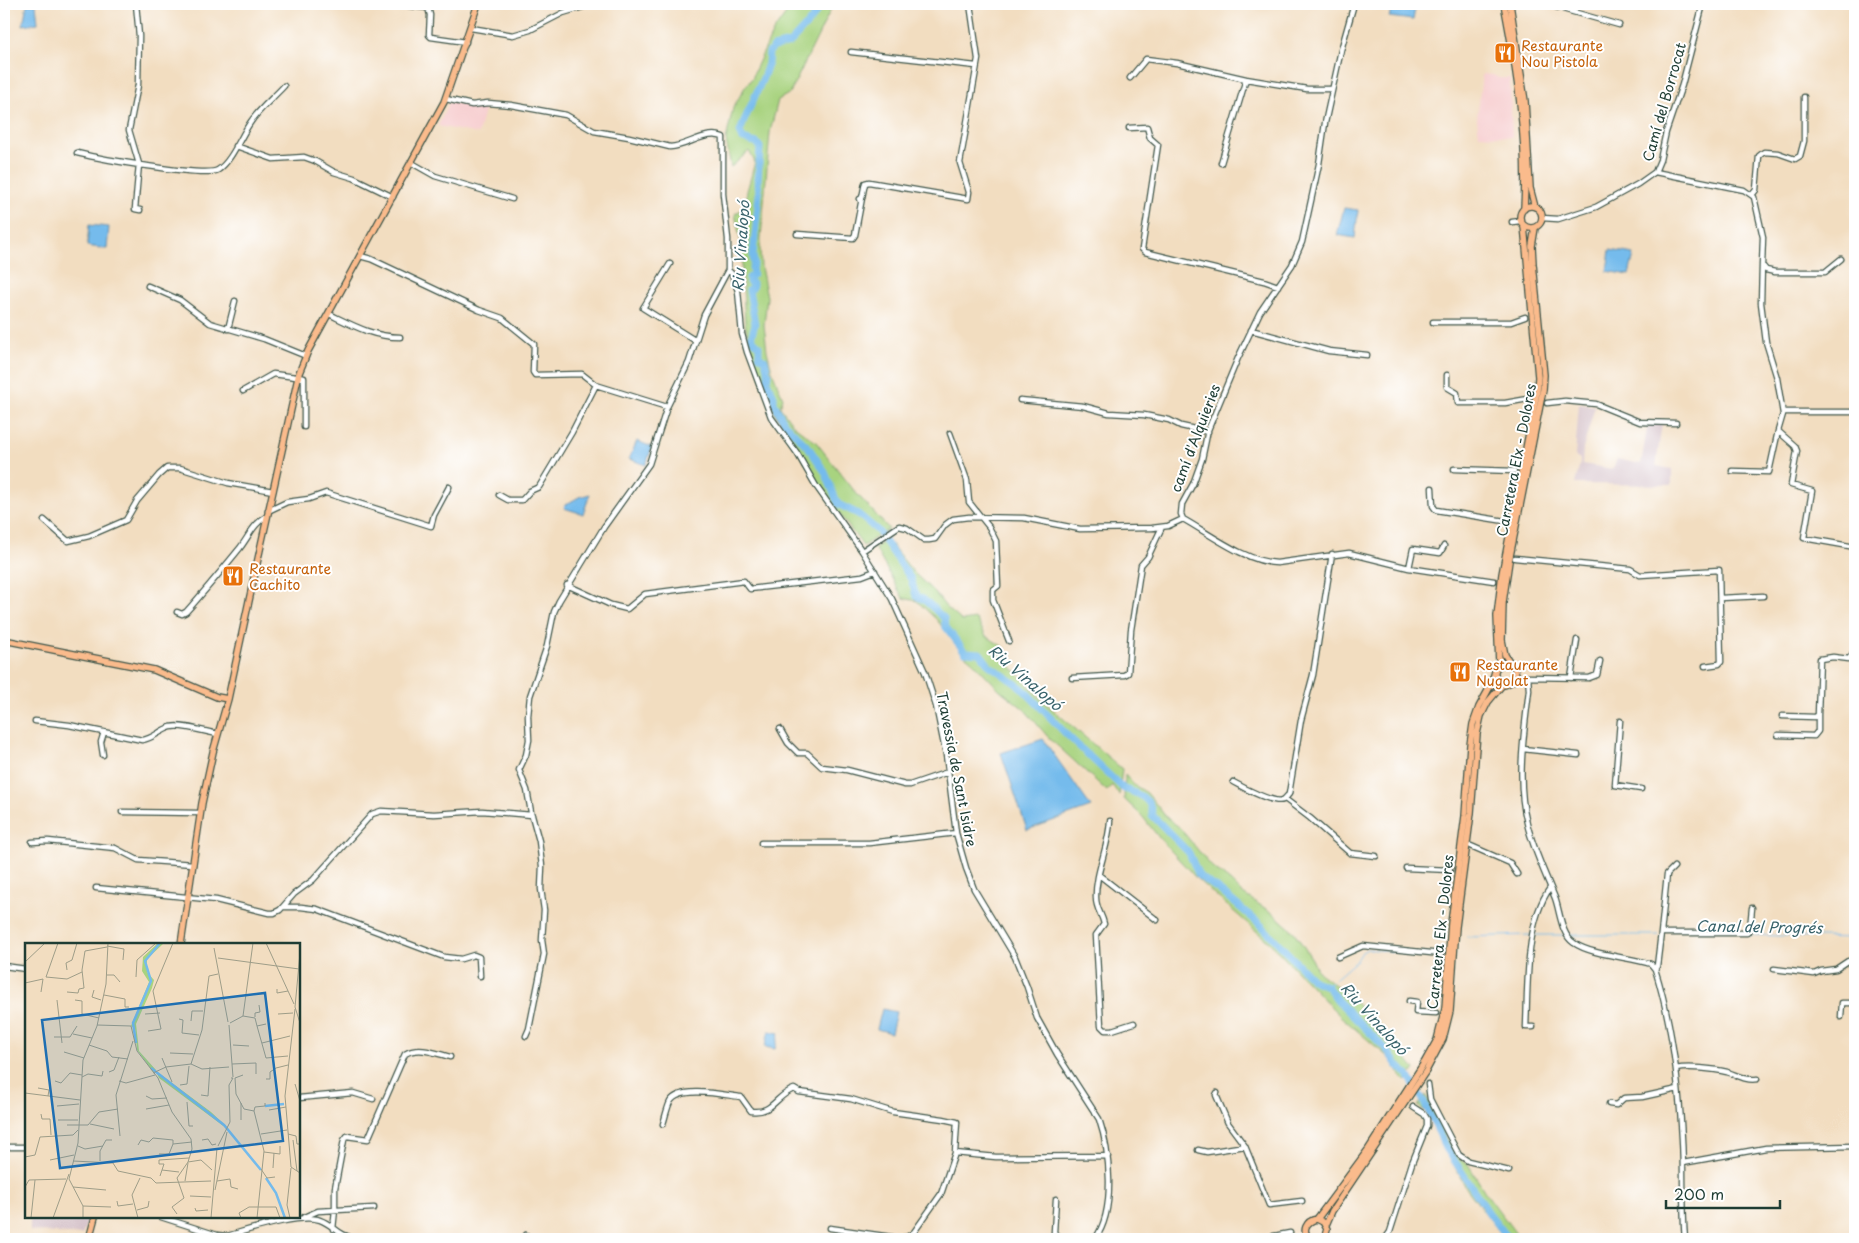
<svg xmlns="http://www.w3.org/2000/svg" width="1859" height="1243" font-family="'Playpen Sans',sans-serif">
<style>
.built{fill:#f7cfd0}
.industrial{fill:#d2bdc5}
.green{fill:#a8d37f;stroke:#64885a}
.water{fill:#75bbec;stroke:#4a7c90}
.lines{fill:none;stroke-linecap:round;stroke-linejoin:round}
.stream{stroke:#75bbec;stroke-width:1}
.river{stroke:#75bbec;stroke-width:7}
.minor-casing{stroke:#3f5549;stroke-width:7}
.major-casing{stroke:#3f5549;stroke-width:8}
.minor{stroke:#fff;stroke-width:4.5}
.major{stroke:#fabb8c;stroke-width:5.5}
.labels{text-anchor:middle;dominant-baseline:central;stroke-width:4;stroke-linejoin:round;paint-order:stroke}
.food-label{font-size:14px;fill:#c56008;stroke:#fff;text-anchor:start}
.street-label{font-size:14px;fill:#1f3d34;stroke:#fff}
.water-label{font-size:15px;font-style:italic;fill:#39636b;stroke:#fff}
.inset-river{fill:none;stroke:#75bbec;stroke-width:2.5}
.inset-road{fill:none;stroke:#9e9d88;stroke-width:1}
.view{fill:#1f6fb2;fill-opacity:0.15;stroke:#1f6fb2;stroke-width:2.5}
.inset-edge{fill:none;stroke:#1f3d34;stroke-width:2.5}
</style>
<rect width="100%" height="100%" fill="#fff"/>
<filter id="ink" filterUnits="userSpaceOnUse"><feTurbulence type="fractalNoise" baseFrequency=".02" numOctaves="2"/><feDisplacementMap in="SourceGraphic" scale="10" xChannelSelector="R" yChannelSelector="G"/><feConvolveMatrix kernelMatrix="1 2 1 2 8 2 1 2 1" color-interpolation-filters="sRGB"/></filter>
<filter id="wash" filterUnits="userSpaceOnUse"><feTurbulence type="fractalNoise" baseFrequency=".0096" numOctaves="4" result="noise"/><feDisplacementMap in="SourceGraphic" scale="20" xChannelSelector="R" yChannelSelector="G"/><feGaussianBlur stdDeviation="1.12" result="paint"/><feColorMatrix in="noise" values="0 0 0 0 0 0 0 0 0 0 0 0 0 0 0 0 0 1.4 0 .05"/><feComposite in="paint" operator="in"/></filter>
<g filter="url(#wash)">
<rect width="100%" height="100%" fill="#f2ddc0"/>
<path class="built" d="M1482,74L1493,75L1499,78H1509L1510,79L1512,137L1479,135L1477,119Z
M449,102L485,107L478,134L438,126Z"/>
<path class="industrial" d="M1579,404L1595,406L1583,449L1582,464L1613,469L1617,459L1641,464L1648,423H1662L1656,466L1672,469V485L1575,484L1580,463V459L1575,456Z
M30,1217H89L82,1235L30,1231Z"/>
<path class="green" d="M793,4H839L833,5L790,93L778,100L770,132L760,249L761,267L767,297L764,325L767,351L772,371L783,398L780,407L793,425L816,442L856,493L889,529L863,546L827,497L775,414L769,402L749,344L745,323L742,269V247L735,214L745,207L747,191L755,162L749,151L731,167L726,140L733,108L745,87L753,77L754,72L773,32Z
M887,539L913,572L935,593L946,607L962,621L976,619L986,636L1005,648L1009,664L1044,702L1122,769L1119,795L1112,785L1107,791L1049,738L1024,709L1000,690L972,661L962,653L937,620L917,601L903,598L875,548Z
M1125,775L1134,785L1147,793L1167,818L1179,827L1212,867L1231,882L1243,894L1274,914L1294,932L1312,959L1318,972L1342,990L1380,1025L1415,1069L1406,1081L1403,1079L1388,1057L1339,1015L1270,943L1198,880L1160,839L1142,816L1124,799Z
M1426,1095L1452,1149L1461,1160L1468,1164L1485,1192L1520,1239H1505L1467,1189L1441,1142L1425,1111L1418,1106Z"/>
<path class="water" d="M27,4H36L38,23L23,25Z
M1394,4H1416L1413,20L1389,17Z
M1344,208L1358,210L1355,238L1337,235Z
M89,225L109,227L107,249L87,246Z
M1610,250L1634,254L1629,275L1607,271Z
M637,441L652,447L646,465L629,459Z
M590,494L583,514L564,508L565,505L579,497Z
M1043,739L1091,807L1027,830L1001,753Z
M882,1009L896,1012L891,1033L877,1029Z
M769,1031L779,1033L775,1049L765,1047Z"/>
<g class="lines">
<path class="stream" d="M1535,935H1563
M1570,935H1659
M1749,935L1855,938
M1467,937L1531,935
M1327,986L1357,960L1362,952L1367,949L1407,953"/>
<path class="river" d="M821,4L812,19L790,43L774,47L769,52L768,64L763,78L744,121L740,132L743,139L757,143L760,147L758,181L759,194L753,255L754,264L752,268L753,274L749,278V282L753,284L752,288L749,290L755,324L751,338L759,346V356L765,360L768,374L767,381L774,396V403L785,424L809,448L825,472L838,504L858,514L878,531L911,579L916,596C928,600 934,610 944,618L945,626L965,652L980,653L989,665L1022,688L1067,735L1124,789C1137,793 1153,799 1152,815L1189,853L1199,876L1218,889L1261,925L1314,981L1327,986L1338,1001L1387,1050L1397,1065L1408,1075L1423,1100L1446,1148L1489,1213L1509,1239"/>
</g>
</g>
<g filter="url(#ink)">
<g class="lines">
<g class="minor-casing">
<path id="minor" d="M136,4L139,36L138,85L129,130L139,164L135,209L140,210
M394,4L428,8L430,15L429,35L431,37L466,42
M1354,4L1341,50L1325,123L1319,164L1302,242L1292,265L1260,312L1238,358L1208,430L1202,459L1193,484L1182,504L1181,514L1183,519C1210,534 1246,562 1277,563L1349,553L1409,568L1494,581
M1545,4L1619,25
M471,28L513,35L530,30L563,13L583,7
M851,52L976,66
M1130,78L1146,59L1177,63L1246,79
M446,99L472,105L488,103L511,105L566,115L594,131L629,137L670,147C689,146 705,130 723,137V194L728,239V270L732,274L738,291L742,334L747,352L771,417L797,453L816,486L862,551L892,599L925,672L936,706L946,755L956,833L966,868L974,889L1015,957L1027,987L1037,1018L1057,1054L1099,1119C1110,1151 1116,1211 1095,1239
M1129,128L1147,127L1150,138L1158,145L1142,249L1145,252L1264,281L1278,286
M236,146L273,159L304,157L315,161L334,172L354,178L393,197
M77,153C97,158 205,178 218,170C231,162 241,136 250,123C259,109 273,98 284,86
M412,163L435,176L512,199
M1221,163L1246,79L1307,89H1332
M1655,172L1744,190L1754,197L1763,237L1762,265L1766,270L1775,272H1825L1841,259
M1752,195L1756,190L1759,156L1764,152L1778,153L1795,159L1800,156L1804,141V97
M860,199L862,198L865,183L869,182L968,199L969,192L960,163L978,59L970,4
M1542,218L1558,219L1596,207L1638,184L1655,172L1660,160L1666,132L1682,85L1703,4
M1512,222L1520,221
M797,234L853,238L855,235L862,198
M360,256L371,259L479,310L502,318L534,344L533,372L535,375L582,374L596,385L667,407
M670,264L643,308L696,341
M1762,265L1761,303L1766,342L1777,378L1783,414L1778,431L1795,446L1797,451L1791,485L1812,491L1804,538L1855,547
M148,286L180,300L210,323L264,339L306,356
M329,314C352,325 373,337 400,337
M1433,322H1511L1525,317
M228,329L235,301
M1251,330L1329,351L1367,355
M1447,375V387L1457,393L1458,403H1505L1528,399
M243,391L273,374L304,378V427
M1020,400L1083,406L1109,413L1144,415L1169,420L1181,426L1208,432
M1547,403L1565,401L1596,404L1640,422L1676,423
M1783,412H1855
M950,433L967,480L969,502L989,527L996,541L998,586L993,590V600L1009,641
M1454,469L1514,471
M1732,471L1769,472L1778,431
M1432,488L1433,506L1436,510L1505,521
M499,495L508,500H522L530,491L539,487L572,432L596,385
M268,511L287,502L309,499L326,493L431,526L434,515L449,487
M44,520L68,541L89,536L126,520L137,501L159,475L167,468H180L228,483L273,491
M862,551L899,526L907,528L924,540H929L935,539L945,525L953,519L969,517L1024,518L1080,529L1152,528L1168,526L1183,519
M1515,558L1630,569L1640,575L1719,570L1721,662L1719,664L1705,666
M1409,568L1413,549L1440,553L1444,546
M567,585L611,605L627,609L645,594L744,581L750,589L862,576L875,571
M1720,598L1763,596
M177,612L182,614L186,612C205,591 222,570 240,548C249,536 254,523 267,516
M1600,661L1597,675L1589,678L1528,677L1529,690C1524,734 1516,780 1527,823C1533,849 1545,873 1555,898C1560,911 1561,935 1574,943C1591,955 1629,957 1651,964L1655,969C1672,1023 1679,1083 1682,1139C1684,1173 1682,1206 1685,1239
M1072,678L1124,675L1128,673L1131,630L1141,565L1148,557L1162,527
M1571,678L1577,640
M1782,716L1815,717L1818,715L1820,659L1833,657L1849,659L1855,650
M35,721L69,725L142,740C153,739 160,730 171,727C182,724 206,732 218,734
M1620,721L1615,785L1641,789
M780,729L788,743L798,753H807L822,767L847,770L905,785H910L948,772
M1778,735L1814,736L1818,731V715
M1523,749L1578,755
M103,755L101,742L104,732
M1233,782C1242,787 1274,804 1283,800C1286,798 1287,796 1289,794L1301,720L1313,675L1332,554
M1285,799L1310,818L1350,853L1376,856
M122,812L200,813
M1110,821C1109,847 1095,872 1096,898C1096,909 1102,914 1104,924L1096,935L1101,1026L1105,1030H1112L1134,1023
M32,842L48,841L115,848L138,860L193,864
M761,843H869L956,833
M1471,846L1510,863L1517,874
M1406,868L1450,870
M1099,875L1157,920
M96,888L216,900L269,913H274L280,910L294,894L313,880L372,814L381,811L434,814L482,811L532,815
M283,907H301L317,909L444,957L461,959L474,955L479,957L480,976
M1661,933L1667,874L1674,867
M1338,957L1363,946L1441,954
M4,966L26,969
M1655,969L1657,966L1661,933H1747L1750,928L1752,908
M1774,969L1814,974L1821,971L1836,969L1848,961L1855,962
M1409,1001L1417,1002L1416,1012L1436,1013
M1841,1017L1842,1003H1855
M1533,1027H1526C1528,985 1525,923 1550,888
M526,1036L529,1029L544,954L542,940L544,910L541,889L542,866L539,841L531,812L527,790L519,770L526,755L529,740L528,716L530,696L547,646L554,612L559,601L604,527L649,464L667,407L689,362L704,315L728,270
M1676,1069C1688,1066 1714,1069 1727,1072C1737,1075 1746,1081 1757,1079
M1428,1084L1430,1099L1459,1155L1468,1161L1509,1171
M1217,1093L1216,1095L1228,1123L1245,1146
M299,1098L353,1093L373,1099
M1609,1104L1616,1105L1624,1098L1642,1097L1678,1089
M663,1124C665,1118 667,1108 670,1102C680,1085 724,1095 741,1097L751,1111C773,1114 776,1095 794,1089L799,1092L851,1099L893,1112L943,1119L957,1122L955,1153L996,1157L1108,1156
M4,1147H26
M1198,1150L1207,1152L1245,1146L1269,1205L1302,1201
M1683,1163L1766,1148L1855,1146
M1056,1199L1054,1232L1057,1236L1077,1239
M161,1217L217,1235L227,1236C249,1230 300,1213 320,1220C334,1225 338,1236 357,1239
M304,1217L318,1211L374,1208
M830,1228L898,1238L907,1237L914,1232L941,1194L955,1153
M333,1229L335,1210V1188L344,1140L347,1136L368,1139L405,1054C419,1046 435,1053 450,1057
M524,1239L526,1235
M1258,1239L1290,1233
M1385,1239L1390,1232L1412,1163L1427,1126V1119L1424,1114L1413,1107"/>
</g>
<g class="major-casing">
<path id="major" d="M1504,4C1517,71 1528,141 1524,209
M1510,4L1525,101L1530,188L1535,207
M1520 217a11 11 0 1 1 22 0a11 11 0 1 1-22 0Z
M4,640L154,670L217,697L228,699
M1499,664L1497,616L1502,574L1537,391L1538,377L1524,226
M1511,664L1505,655L1502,640L1503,602L1509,561L1543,390L1544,375L1533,264L1532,246L1535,228
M181,944L202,803L213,752L228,699L256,568L299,373L308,351L444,102L478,4
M1317,1219L1368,1150L1424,1063L1437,1040L1445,1009L1451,923L1465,816L1470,745L1473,724L1479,707L1491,685L1496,668L1503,663H1508L1514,667L1516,674L1513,681L1505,685L1497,681L1495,674
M1326,1225L1332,1211L1426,1071L1443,1039L1450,1011L1456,927L1471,813L1477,734L1481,716L1488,702L1503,684
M89,1239L95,1217
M1310,1239C1301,1231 1306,1221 1317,1219L1323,1222L1327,1229L1325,1236L1322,1239"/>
</g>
<use href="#minor" class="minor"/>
<use href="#major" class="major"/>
</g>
</g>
<defs>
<g id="restaurant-square" transform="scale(1.125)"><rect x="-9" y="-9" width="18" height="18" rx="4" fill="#e8710a" stroke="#fff"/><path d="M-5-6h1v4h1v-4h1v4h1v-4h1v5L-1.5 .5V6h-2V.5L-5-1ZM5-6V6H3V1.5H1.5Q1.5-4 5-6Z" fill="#fff"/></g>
</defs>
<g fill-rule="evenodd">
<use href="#restaurant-square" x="1505" y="53"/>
<use href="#restaurant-square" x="233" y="576"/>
<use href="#restaurant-square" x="1460" y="672"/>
</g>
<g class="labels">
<g class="food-label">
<text x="1521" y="45">Restaurante<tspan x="1521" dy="16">Nou Pistola</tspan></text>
<text x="249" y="568">Restaurante<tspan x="249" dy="16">Cachito</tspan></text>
<text x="1476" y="664">Restaurante<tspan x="1476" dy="16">Nugolat</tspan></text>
</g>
<g class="street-label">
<text transform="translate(1664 102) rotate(-74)">Camí del Borrocat</text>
<text transform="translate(1195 438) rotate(-69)">camí d'Alquieries</text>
<text transform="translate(1516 460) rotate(-79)">Carretera Elx - Dolores</text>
<text transform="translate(957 769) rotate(79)">Travessia de Sant Isidre</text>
<text transform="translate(1440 932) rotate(-84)">Carretera Elx - Dolores</text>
</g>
<g class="water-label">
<text transform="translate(740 246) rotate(-86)">Riu Vinalopó</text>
<text transform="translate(1026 677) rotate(41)">Riu Vinalopó</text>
<text transform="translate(1759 926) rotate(1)">Canal del Progrés</text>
<text transform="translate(1375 1018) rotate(48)">Riu Vinalopó</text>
</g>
</g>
<g transform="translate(25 943)">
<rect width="275" height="275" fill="#f2ddc0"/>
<path d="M133,0H139L122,16V29L129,37L127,45L111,81L114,108L131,127L128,129L112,107L110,85L106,83L124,39L117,28L118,14ZM131,128L186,169L202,184L201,185L134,135Z" fill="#a8d37f"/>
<path class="inset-river" d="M111,100L108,80L126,38L120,18L135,0M126,125L199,182L236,227M240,163L259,161M241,235L251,250L260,275"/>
<path class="inset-road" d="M33,0L21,34L42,36L57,29M241,0L269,61M82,3L99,6L98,17M189,5L203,79M275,10L270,64L275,80M193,15L274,26M0,19L20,0M42,27L41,20L47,17L52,0M193,31L184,33L177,87L166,121L177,126L204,124M82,32H89L95,39M111,34L112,17L131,0M0,40L18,36L16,49M252,46V50L263,48M69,47L67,54L76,57M42,49L53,50L54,46L59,45L57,27L60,8L82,4M79,52L100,56V64H104M32,57L37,100M50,57L57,58V71L74,75M270,66L260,153L266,224L275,230M120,71L135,70M253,71L268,70M218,73L230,75L232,83L241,81M230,74V70L235,69L234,62M154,76L158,77L157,90L174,92M166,78L167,68H178M205,80L218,73L228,0M72,82L106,83L112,108L133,135L147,169L166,196L167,206L163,219L152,235L159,255L147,264L152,271M204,82L208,134M232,83L241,115L263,113M123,88L136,86L128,48L148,0M48,91L67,95M29,94H45L52,83M237,100L265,93M64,102L82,108L87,114L103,116M208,102L224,103M39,109L59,115M145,110L168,111M137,115L147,139M207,121L231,120V131M84,129L89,127L94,114M128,130L141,124L166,121M218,132L210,135L211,151L219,166L229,168L239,208L232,275M57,134L63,131L77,133L78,128M241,136H245V129L251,125L263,122M30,138L36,140L45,130L57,132M94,138L101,140L130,132M270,141L275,158M155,142L162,141L164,123M13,145L24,147L23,153M0,150L55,157M176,152L183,153L185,124M121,153L127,156L142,155M162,159L164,183H168M32,163L54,161M121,166L144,162M244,167L261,164M229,168L230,164L240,163V160M16,171L17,176H25L26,192M33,177H53M216,177V160M65,181L89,186M42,182H63L74,169L93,166M236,191L262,187M263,191L271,193L272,201H275M95,193L91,152L108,98M177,197L183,196L187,202L191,201M268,197L272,228M113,202L116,197L124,199L128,195L148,197V201L167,199M53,203L60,206L78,203M193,203L205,179L204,142L208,135H206M239,209L255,211V203M134,211H144L148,201M0,214L10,212L15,194L48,192L53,187M25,217L49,212M48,218L88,220L93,228L126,235L131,240L186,238M75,218V208L81,197H87M163,219L176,217L187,227M248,225L249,210M236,226L242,235L250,234M137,227L139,221H134V217L164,215M135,233L137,227L154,229M160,238L163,220M192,238L205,236L206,244L213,246M0,244L4,237L41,236M48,244L81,247M190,247L202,189M165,253L186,254M92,258L93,263L108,261M58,263L86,264M170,265L171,268L183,267M112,267L123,264L124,258M6,275L10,237M28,275L44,231M58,275V263L44,236L53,200L58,117L72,83L81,41L83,0M113,275L107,252L115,235M186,275L192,205M216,275L214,270L224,264H251L255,275M265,275L262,262L266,225"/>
<path class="view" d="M240,50L258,198L35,225L17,77Z"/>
<rect width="275" height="275" class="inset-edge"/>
</g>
<rect width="1859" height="1243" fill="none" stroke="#fff" stroke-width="20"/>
<path d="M1666 1200v8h114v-8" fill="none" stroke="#1f3d34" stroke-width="2.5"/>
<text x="1674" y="1200" font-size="15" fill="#1f3d34" stroke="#ffffff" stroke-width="4" paint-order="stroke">200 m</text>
</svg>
